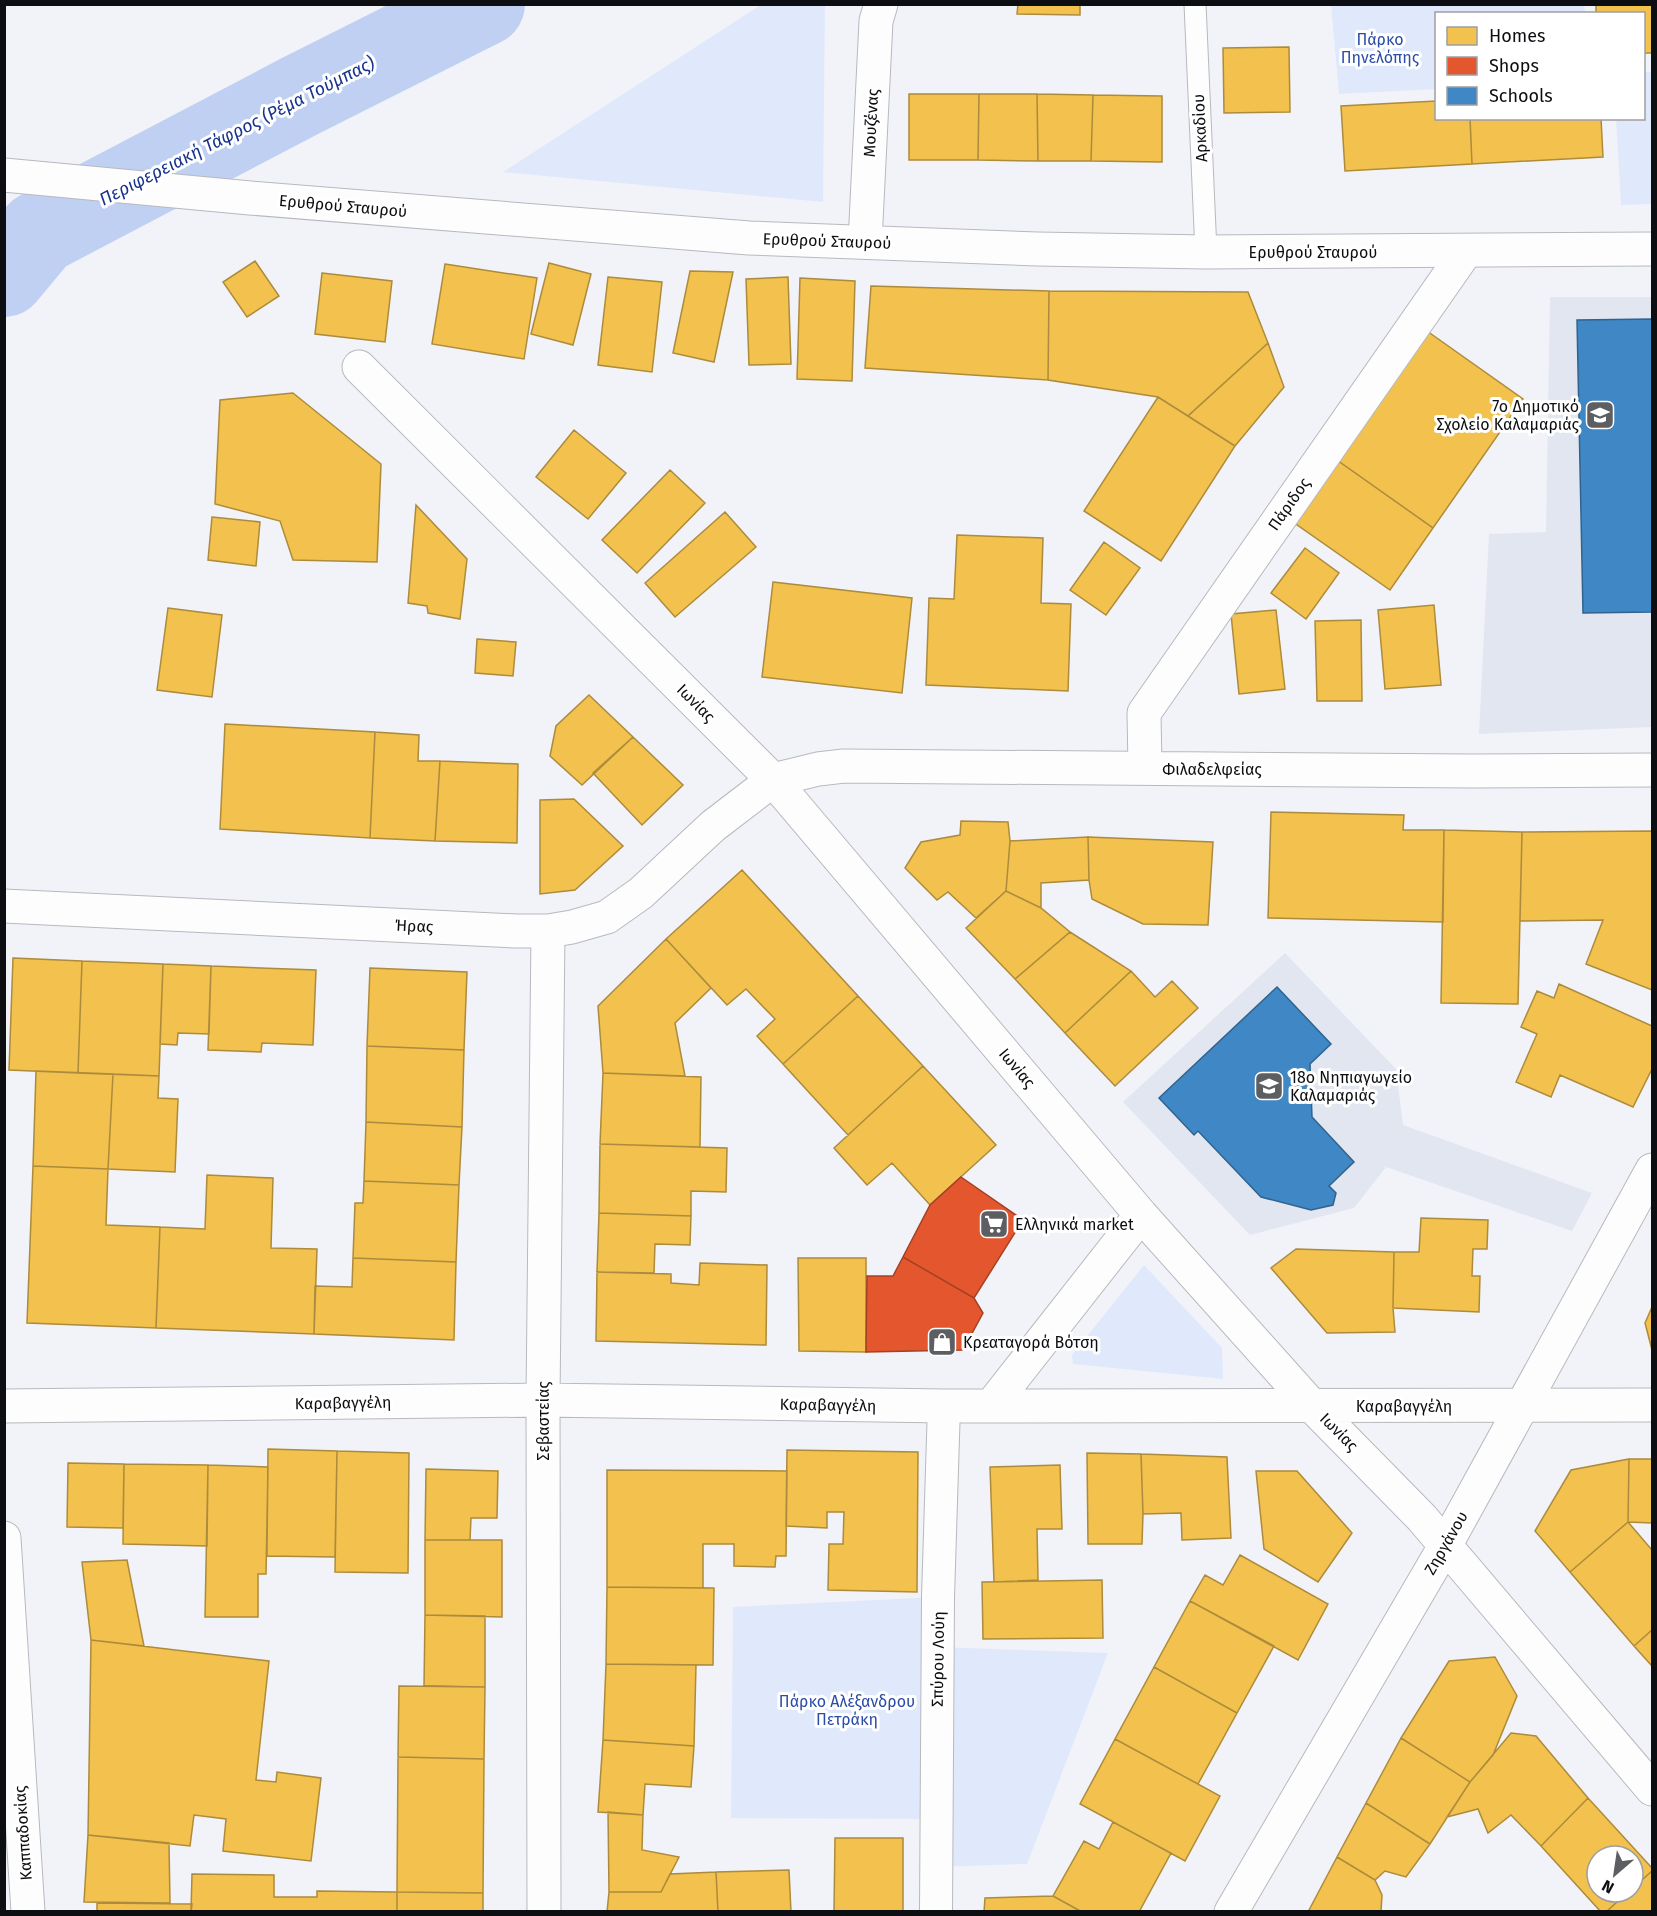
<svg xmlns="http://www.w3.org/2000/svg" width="1657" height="1916" font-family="'Fira Sans',sans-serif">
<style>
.built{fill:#e1e6f1}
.green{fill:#e0e9fb}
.homes{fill:#f2c14e;stroke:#ad8b3c;stroke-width:1.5}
.shops{fill:#e4572e;stroke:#a44125;stroke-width:1.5}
.schools{fill:#3f88c5;stroke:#30638f;stroke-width:1.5}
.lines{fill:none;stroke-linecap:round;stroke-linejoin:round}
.river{stroke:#c0d0f3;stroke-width:84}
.service-casing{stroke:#b7b9bd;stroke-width:23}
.pedestrian-casing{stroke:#b7b9bd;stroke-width:34}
.minor-casing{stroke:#b7b9bd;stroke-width:35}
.tertiary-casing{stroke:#b7b9bd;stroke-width:35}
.service{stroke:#fdfdfe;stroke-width:21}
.pedestrian{stroke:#fdfdfe;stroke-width:32}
.minor{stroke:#fdfdfe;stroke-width:33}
.tertiary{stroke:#fdfdfe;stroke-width:33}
.labels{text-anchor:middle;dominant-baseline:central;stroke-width:6;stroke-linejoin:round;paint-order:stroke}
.park-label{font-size:16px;fill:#2b4ca7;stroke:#fff}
.street-label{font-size:16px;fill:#0d0e11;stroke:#fff}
.poi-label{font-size:16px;fill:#0d0e11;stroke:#fff;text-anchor:start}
.water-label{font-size:18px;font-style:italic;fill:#18348d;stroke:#fff}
</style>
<rect width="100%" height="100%" fill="#f2f3f8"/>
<path class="built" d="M1550,297H1652V727L1479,734L1489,534L1546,532Z
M1285,953L1396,1069L1403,1125L1592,1193L1572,1231L1386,1167L1354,1208L1250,1235L1123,1102Z"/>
<path class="green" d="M762,4L825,5L823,202L503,172Z
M1584,4L1585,13L1436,14V89L1339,94L1331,5Z
M1644,72H1652V204L1621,205L1616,119L1644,118Z
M1144,1265L1222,1348L1223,1379L1073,1364L1072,1355Z
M938,1597V1647L1108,1653L1027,1864L936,1867V1819L731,1818L733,1607Z"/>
<path class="homes" d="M1018,4H1080V15L1017,14Z
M1596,4H1652V53H1644V14H1596Z
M1289,47L1290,112L1224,113L1223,48Z
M909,94H979L978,160H909Z
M979,94H1037L1038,161L978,160Z
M1037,94L1093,95L1091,161H1038Z
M1093,95L1162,96V162L1091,161Z
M1436,101V118H1470L1472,164L1345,171L1341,106Z
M1470,118H1601L1603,157L1472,164Z
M255,261L279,296L247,317L223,282Z
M549,263L591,274L573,345L531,334Z
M445,264L537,278L524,359L432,344Z
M690,271L733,272L714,362L673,353Z
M322,273L392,281L385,342L315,334Z
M608,277L662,282L652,372L598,365Z
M788,277L791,364L749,365L746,279Z
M800,278L855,281L852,381L797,379Z
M871,286L1049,291L1048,380L865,368Z
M1049,291L1248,292L1268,343L1188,416L1158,397L1048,380Z
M1427,331L1523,399L1433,528L1337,460Z
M1268,343L1284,387L1235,446L1188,416Z
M293,393L381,464L377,562L293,560L280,521L215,504L220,400Z
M1158,397L1235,446L1161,561L1084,511Z
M574,430L626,473L588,519L536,477Z
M1337,460L1433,528L1390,590L1293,522Z
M670,470L705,503L637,573L602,540Z
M416,505L467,559L460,619L428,613L427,606L408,603Z
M725,512L756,547L675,617L645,583Z
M212,517L260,522L256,566L208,560Z
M957,535L1043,538L1041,603L1071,604L1068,691L926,685L929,598L954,599Z
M1104,542L1140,568L1106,615L1070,590Z
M1305,548L1339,573L1306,619L1271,593Z
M773,582L912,598L902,693L762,677Z
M1434,605L1441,685L1385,689L1378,610Z
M168,608L222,615L212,697L157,690Z
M1276,610L1285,689L1239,694L1231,614Z
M1361,620L1362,701H1317L1315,621Z
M477,639L516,642L513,676L475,673Z
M589,695L633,737L582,785L550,756L556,726Z
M225,724L375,732L370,838L220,829Z
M375,732L419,735L418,761H440L435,841L370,838Z
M633,737L683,785L642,825L593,773Z
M440,761L518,764L517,843L435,841Z
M574,799L623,846L575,890L540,894V800Z
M1271,812L1404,815L1403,830H1444L1443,922L1268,918Z
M961,821L1008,822L1010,841L1006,891L976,918L948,892L937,900L905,868L921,842L960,835Z
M1444,830L1522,832L1518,1004L1441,1003Z
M1652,831V990L1586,964L1603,920L1520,921L1522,832Z
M1088,837L1089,880L1041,883V908L1006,891L1010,841Z
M1088,837L1213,842L1208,925L1143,924L1092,899L1089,880Z
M742,870L858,996L783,1064L757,1036L775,1019L746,989L727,1005L666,939Z
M1006,891L1041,908L1070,932L1015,979L966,928Z
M1070,932L1131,971L1065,1033L1015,979Z
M666,939L711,988L675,1023L685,1076L603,1073L598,1006Z
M13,958L82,961L78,1073L9,1070Z
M82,961L163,964L159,1076L78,1073Z
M163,964L211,966L209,1034L178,1033L177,1045L160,1044Z
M211,966L316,970L313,1045L262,1043L261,1052L208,1050Z
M370,968L467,972L464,1050L367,1046Z
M1131,971L1155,997L1172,981L1198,1008L1115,1086L1065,1033Z
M1559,984L1652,1026V1069L1633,1107L1560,1075L1551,1097L1516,1082L1537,1034L1521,1027L1537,991L1554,998Z
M858,996L923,1066L848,1135L783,1064Z
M367,1046L464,1050L462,1127L366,1122Z
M923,1066L996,1145L930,1205L892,1163L867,1185L834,1148Z
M36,1071L113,1074L108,1169L33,1166Z
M603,1073L701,1077L700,1147L600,1144Z
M113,1074L159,1076L158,1098L178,1099L175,1172L108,1169Z
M366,1122L462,1127L459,1185L364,1181Z
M600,1144L727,1148L726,1192L691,1191V1216L599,1213Z
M33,1166L108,1169L106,1225L160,1227L156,1328L27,1323Z
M207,1175L273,1178L271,1248L317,1249L314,1334L156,1328L160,1227L205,1229Z
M364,1181L459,1185L456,1262L353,1258L355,1203H363Z
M599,1213L691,1216L690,1245L655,1244L654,1273L597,1272Z
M1421,1218L1488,1220L1487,1249H1473L1472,1276H1480L1479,1312L1393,1308L1394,1252H1419Z
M1296,1249L1394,1252L1393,1308L1395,1332L1327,1333L1271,1268Z
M353,1258L456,1262L454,1340L314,1334L315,1286L352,1287Z
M798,1258H866V1352L799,1351Z
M700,1263L767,1265L766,1345L596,1341L597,1272L671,1274V1283L699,1285Z
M1652,1307V1350L1645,1323Z
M268,1449L337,1451L335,1557L267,1556Z
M787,1450L918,1452L917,1592L828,1590L829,1544H843L844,1512H827V1528L786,1526Z
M337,1451L409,1453L408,1573L335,1572Z
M1087,1453L1141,1454L1143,1514L1142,1544H1088Z
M1141,1454L1227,1457L1231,1538L1182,1540L1181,1513L1143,1514Z
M1629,1459L1628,1522L1570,1572L1535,1531L1571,1470Z
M1629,1459H1652V1523L1628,1522Z
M68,1463L124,1464L123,1528L67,1527Z
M124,1464L208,1465L207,1546L123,1544Z
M208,1465L268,1467L266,1574H258V1617H205Z
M1060,1465L1062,1529H1037L1038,1580L994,1582L990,1467Z
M426,1469L498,1471L497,1518H471L470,1540H425Z
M607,1470L787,1471L786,1556H776L775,1567L734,1566V1544H703V1588L607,1587Z
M1256,1471H1297L1352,1533L1318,1582L1264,1549Z
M1628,1522L1652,1550V1630L1634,1646L1570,1572Z
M425,1540H502V1617L425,1615Z
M1240,1555L1328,1604L1298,1660L1190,1601L1205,1575L1223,1585Z
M127,1560L144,1646L91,1640L82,1562Z
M1102,1580L1103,1638L983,1639L982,1582Z
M607,1587L714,1588L713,1665L606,1664Z
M1190,1601L1274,1646L1237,1713L1154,1667Z
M425,1615L485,1616V1687L424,1686Z
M1652,1630V1666L1634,1646Z
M91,1640L269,1661L256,1780L276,1782L277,1772L321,1778L311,1861L223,1851L226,1819L194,1815L190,1846L88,1835Z
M1495,1657L1517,1696L1493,1755L1470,1782L1401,1738L1449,1661Z
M606,1664L696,1665L694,1746L603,1740Z
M1154,1667L1237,1713L1198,1784L1115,1739Z
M399,1686L485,1687L484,1759L398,1757Z
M1511,1733L1536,1736L1588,1798L1541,1846L1511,1815L1488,1833L1478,1809L1447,1817L1470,1782Z
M1401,1738L1470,1782L1430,1844L1366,1803Z
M1115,1739L1220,1796L1185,1861L1080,1804Z
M603,1740L694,1746L691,1787L645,1784L643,1815L598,1812Z
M398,1757L484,1759L483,1893L397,1892Z
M1588,1798L1652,1868V1871L1633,1888V1856H1597V1892H1628L1606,1912H1601L1541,1846Z
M1366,1803L1430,1844L1406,1877L1385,1871L1375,1880L1337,1857Z
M608,1812L643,1815L642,1850L679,1857L661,1892H609Z
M1113,1822L1171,1853L1139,1912H1082L1053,1896L1084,1841L1099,1849Z
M88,1835L169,1843L170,1903L84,1902Z
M835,1838H903V1912H834Z
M1337,1857L1375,1880L1382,1895L1381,1912H1308Z
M789,1870L791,1912H718L716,1872Z
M1652,1871V1912H1606L1628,1892H1633V1888Z
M716,1872L718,1912H607L609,1892H661L670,1874Z
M192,1874L274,1875V1897H317V1891L397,1892V1912H191Z
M397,1892L483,1893V1912H397Z
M1053,1896L1082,1912H984L985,1898Z
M97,1903L192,1904L191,1912H97Z"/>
<path class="shops" d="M961,1177L1023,1220L974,1298L903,1257L930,1205Z
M903,1257L974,1298L983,1313L963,1350L866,1352L867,1276H893Z"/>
<path class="schools" d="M1652,319V612L1583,613L1577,320Z
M1277,987L1331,1044L1310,1064L1312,1117L1354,1162L1329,1186L1336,1193L1333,1205L1311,1210L1261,1197L1198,1131L1194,1135L1159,1098Z"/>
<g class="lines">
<path class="river" d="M4,275L39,233L300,96L483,4"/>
<g class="service-casing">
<path id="service" d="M1195,4L1206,252"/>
</g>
<g class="pedestrian-casing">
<path id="pedestrian" d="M936,1912L938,1597L944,1406"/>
</g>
<g class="minor-casing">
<path id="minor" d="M865,242L876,21L881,4
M359,367L773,780L1141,1215L1312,1406L1422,1518L1652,1789
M1145,768L1144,713L1466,251
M4,906L516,931H548L572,927L607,917L641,893L713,826L773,780L818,769L844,766L1471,771L1652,770
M4,1406L543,1400L944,1406L1652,1405
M991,1406L1141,1215
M544,1912L543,1400L548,931"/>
</g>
<g class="tertiary-casing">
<path id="tertiary" d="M4,175L250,198L749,238L1037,249L1206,252L1652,249
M4,1538L28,1912
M1231,1912L1445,1546L1652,1170"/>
</g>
<use href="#service" class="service"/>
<use href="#pedestrian" class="pedestrian"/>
<use href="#minor" class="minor"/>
<use href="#tertiary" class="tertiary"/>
</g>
<defs>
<g id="school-square" transform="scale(1.5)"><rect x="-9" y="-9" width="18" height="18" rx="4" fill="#5d5e62" stroke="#fff"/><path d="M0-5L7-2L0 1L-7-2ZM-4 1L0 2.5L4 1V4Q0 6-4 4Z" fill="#fff"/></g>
<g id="supermarket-square" transform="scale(1.5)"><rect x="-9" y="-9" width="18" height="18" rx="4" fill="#5d5e62" stroke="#fff"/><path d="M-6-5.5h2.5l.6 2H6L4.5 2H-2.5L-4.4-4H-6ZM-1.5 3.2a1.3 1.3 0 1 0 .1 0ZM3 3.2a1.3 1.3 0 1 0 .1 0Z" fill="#fff"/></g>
<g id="shop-square" transform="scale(1.5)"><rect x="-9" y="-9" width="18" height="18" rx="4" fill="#5d5e62" stroke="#fff"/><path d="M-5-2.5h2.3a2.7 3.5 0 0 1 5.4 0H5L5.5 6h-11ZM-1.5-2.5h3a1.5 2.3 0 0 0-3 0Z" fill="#fff"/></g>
</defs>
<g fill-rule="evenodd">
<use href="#school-square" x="1600" y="415"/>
<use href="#school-square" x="1269" y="1086"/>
<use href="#supermarket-square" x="994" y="1224"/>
<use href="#shop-square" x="942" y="1342"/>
</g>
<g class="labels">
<g class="park-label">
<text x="1380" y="39">Πάρκο<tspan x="1380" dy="18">Πηνελόπης</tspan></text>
<text x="847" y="1701">Πάρκο Αλέξανδρου<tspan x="847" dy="18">Πετράκη</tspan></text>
</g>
<g class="street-label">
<text transform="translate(871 123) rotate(-87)">Μουζένας</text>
<text transform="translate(1200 128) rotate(-93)">Αρκαδίου</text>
<text transform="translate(343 206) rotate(5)">Ερυθρού Σταυρού</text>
<text transform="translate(827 241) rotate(2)">Ερυθρού Σταυρού</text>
<text x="1313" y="252">Ερυθρού Σταυρού</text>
<text transform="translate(1289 504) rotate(-55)">Πάριδος</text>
<text transform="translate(696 703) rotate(45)">Ιωνίας</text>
<text x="1212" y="769">Φιλαδελφείας</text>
<text transform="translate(414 926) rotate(3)">Ήρας</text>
<text transform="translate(1017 1068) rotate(50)">Ιωνίας</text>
<text transform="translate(343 1403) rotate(-1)">Καραβαγγέλη</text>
<text transform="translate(828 1405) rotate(1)">Καραβαγγέλη</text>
<text x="1404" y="1406">Καραβαγγέλη</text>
<text transform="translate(543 1421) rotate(-90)">Σεβαστείας</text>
<text transform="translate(1339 1432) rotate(45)">Ιωνίας</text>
<text transform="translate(1446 1543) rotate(-60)">Ζηργάνου</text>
<text transform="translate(938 1659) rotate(-89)">Σπύρου Λούη</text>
<text transform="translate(23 1833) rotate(-94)">Καππαδοκίας</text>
</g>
<g class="poi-label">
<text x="1579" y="406" text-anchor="end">7o Δημοτικό<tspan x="1579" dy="18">Σχολείο Καλαμαριάς</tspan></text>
<text x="1290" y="1077">18ο Νηπιαγωγείο<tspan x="1290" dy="18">Καλαμαριάς</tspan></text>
<text x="1015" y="1224">Ελληνικά market</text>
<text x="963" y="1342">Κρεαταγορά Βότση</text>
</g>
<g class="water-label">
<text transform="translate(237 131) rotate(-27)">Περιφερειακή Τάφρος (Ρέμα Τούμπας)</text>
</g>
</g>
<rect width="1657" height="1916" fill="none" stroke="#0d0e11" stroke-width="12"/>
<rect x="1435" y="12" width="210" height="108" fill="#ffffff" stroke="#9e9fa0" stroke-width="1.5"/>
<rect x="1447" y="27" width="30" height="18" fill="#f2c14e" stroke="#9e9fa0" stroke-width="1.5"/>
<text x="1489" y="42" font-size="18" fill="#0d0e11">Homes</text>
<rect x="1447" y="57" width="30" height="18" fill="#e4572e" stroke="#9e9fa0" stroke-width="1.5"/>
<text x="1489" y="72" font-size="18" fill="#0d0e11">Shops</text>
<rect x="1447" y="87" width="30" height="18" fill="#3f88c5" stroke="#9e9fa0" stroke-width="1.5"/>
<text x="1489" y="102" font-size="18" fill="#0d0e11">Schools</text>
<g transform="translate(1615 1874) rotate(209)"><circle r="28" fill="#ffffff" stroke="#9e9fa0" stroke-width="1.5"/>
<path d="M0-4.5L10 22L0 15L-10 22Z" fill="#5d5e62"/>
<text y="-9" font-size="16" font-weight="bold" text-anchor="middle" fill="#0d0e11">N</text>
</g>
</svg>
